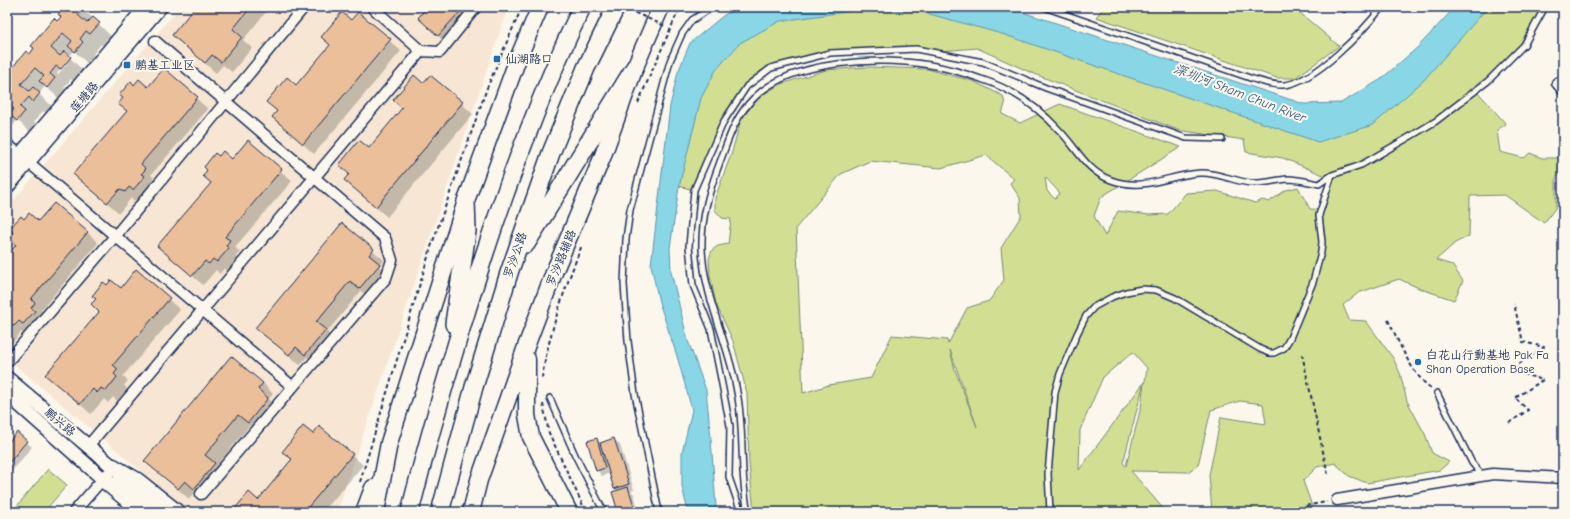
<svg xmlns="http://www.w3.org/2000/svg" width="1570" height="519" font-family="'Comic Neue','LXGW WenKai TC',sans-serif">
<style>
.built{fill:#f6e6d3}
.green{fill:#d2df92;stroke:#768778;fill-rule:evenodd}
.water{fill:#89d7e6;stroke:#5d94b0}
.shadow{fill:#0003;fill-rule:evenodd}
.building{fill:#eabf9a;stroke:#1b2f5e}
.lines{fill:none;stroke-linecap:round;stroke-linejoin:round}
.service-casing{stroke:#1b2f5e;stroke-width:8}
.minor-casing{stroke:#1b2f5e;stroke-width:13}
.tertiary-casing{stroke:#1b2f5e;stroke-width:16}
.primary-casing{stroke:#1b2f5e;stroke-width:19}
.trunk-casing{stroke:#1b2f5e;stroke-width:20}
.path{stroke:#1b2f5e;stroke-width:2;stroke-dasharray:4 3;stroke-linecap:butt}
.service{stroke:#fbf7ec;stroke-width:5}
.minor{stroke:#fbf7ec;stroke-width:10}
.tertiary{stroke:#fbf7ec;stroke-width:13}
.primary{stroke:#fbf7ec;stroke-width:16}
.trunk{stroke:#fbf7ec;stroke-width:17}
.path-bridge{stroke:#1b2f5e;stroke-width:2;stroke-dasharray:4 3;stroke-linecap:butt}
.poi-dot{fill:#1f6fb2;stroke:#fbf7ec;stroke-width:1.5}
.labels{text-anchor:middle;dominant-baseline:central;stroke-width:4;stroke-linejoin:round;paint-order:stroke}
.poi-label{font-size:12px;fill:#1b2f5e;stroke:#fbf7ec;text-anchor:start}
.street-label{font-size:12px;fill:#1b2f5e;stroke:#fbf7ec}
.water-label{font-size:13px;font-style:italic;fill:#365980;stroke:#fbf7ec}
</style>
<rect width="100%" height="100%" fill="#fbf7ec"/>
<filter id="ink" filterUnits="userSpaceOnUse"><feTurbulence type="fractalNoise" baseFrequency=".025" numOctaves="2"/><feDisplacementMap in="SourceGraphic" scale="8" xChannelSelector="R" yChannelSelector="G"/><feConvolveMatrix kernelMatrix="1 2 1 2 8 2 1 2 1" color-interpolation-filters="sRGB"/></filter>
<g filter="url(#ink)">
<path class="built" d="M180,7H508L337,512H190L7,358V208Z"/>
<path class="green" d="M776,7H955L1304,128L1375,110L1475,7H1543L1524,45L1476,90L1506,124L1497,130L1500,152L1524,158L1530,153L1542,158H1563V169L1556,178V207L1544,223L1505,195L1470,196L1469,236L1455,243L1436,260L1452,265L1463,281L1454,300L1421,289L1399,279L1358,293L1343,305L1349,320L1366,321L1393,358L1400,373L1407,401L1425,434L1432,453L1449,462L1440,470L1367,483L1349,476L1335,463L1317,467L1303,481L1312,506V512H1212L1209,475L1221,417L1266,424L1263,404L1240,401L1211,410L1198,465L1188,472L1131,471L1166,512H754L749,464L747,393L733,341L716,304L710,276L709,259L712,250L718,246L728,244L731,219L722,218L715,210V198L732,152L741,119L762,95L781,84L826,70L868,67L927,69L973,81L1003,96L1005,104L1002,114L1020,123L1060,104L1181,147L1101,197L1094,216L1105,236L1118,211L1149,215L1168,214L1186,193L1217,191L1255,203L1262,200L1269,202L1286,190L1298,187L1310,209L1324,210L1332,175L1328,177L1283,158L1246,152L1244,140L1178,130L1032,73L977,48L929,52L830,53L766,72L741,94L720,130L694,190L671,184L712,40ZM986,155L1014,179L1010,183L1020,198L1021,216L1001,248L1004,280L989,301L967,308L948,344L947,340L892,335L871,378L829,385L803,393L796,228L841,174L870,161L941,168ZM1045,177L1060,193L1055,199L1047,191ZM950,350L977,427L955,370ZM1133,352L1147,368L1145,381L1079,470L1080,430L1103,377ZM1144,382L1141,407L1126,466L1123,463Z
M1104,7H1293L1339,46L1295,78H1277L1096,17Z
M48,469L67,485L44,512H12Z"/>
<path class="water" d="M740,7H1007L1304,104L1341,103L1380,80L1418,47L1455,7H1488L1423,81L1373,125L1318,142L1002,34L915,10L853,11L780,21L740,43L716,70L701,98L679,187L670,248L671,272L688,341L706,390L711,439L716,507L717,512H688L682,486V453L692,410L677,356L659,302L651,265L670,106L678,72L690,43L724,15Z"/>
<path class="shadow" d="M65,7H81L113,38L105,48L101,44L93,54L97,57L90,66L74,51L69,57L85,72L75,83L71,79L64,88L69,93L62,101L45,86L39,94L54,108L48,115L43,111L34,122L39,126L32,134L17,120L13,126L7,121V76L30,55L62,17ZM66,62L68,63L58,74L57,73Z
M196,7H270L243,40L252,48L232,72L223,65L216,73L173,35Z
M425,7H484L449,46L419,18L427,9Z
M358,13L401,51L314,154L273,117L278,112L268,102L297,86Z
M164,70L208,109L151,175L156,180L144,200L140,197L136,202L131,198L119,213L74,174L127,111L134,86L148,88Z
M430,76L473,114L387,217L345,180L350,175L340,165L369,150Z
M248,142L292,181L235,247L240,252L236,256L239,260L229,272L224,268L220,274L216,270L203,285L158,246L212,183L219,158L232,160Z
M24,220L87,232L98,243L41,310L45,314L25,336L21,332L8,348L7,347V257L17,246Z
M342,224L384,260L380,266L389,275L370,299L361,291L327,332L336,341L316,365L307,357L300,365L257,328Z
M137,271L180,310L123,376L128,381L124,385L127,389L117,401L113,397L108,403L104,399L91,414L47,375L100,312L107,287L121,289Z
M263,383L273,394L269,399L278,409L259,433L250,425L216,466L224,475L205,498L196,491L189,499L146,461Z
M17,434L32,447L7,477V446Z
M313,436L352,455L363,465L323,512H233L258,501L292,460L284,451Z
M596,439L601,443L614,439L620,445L634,490L631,491L634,494L639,512H619L618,491L615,488L610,473L602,476L597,470Z
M7,499L11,512H7Z"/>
<path class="building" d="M64,7H83L84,8L78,15L87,23L93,17L100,23L90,34L86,31L80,39L83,42L75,52L68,46L72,41L63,33L51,48L60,56L64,51L71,57L61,69L56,66L50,74L55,78L47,88L39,81L44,76L35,68L21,84L29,91L33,87L40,93L33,102L29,97L20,107L25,111L17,121L10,115L14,109L7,103V74L26,51L30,54L34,48L31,46L54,18L57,21L61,17L58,14Z
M195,7H251L233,29L242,37L221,62L212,55L205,63L172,35Z
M425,7H464L438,36L418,18L426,8Z
M342,12L351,20L358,12L391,39L303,144L272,117L277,111L266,102L287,77L296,85L330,45L321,37Z
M164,68L198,97L141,164L146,169L141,174L145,176L133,190L129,187L125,192L120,189L107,203L73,174L127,111L118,104L123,98L119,95L131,81L134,85L139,79L148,87Z
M414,75L423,83L430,75L463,102L376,207L344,180L349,174L339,165L359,140L369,148L402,108L393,100Z
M248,140L282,169L225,237L230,240L226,246L229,248L217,262L213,259L209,264L205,261L192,276L157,246L211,183L203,176L207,170L204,167L215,153L219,156L223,151L232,159Z
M54,203L88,232L31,299L35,303L31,308L35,311L23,324L19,321L14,326L10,323L7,326V256L16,245L8,238L13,232L9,229L21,216L24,219L29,213L38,221Z
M342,223L374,249L369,255L380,264L359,289L350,281L316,322L326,330L305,355L296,347L289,355L255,328Z
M136,269L170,298L113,365L118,369L114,374L117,377L106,391L101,388L97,393L93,389L80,404L45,375L99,312L91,304L96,299L92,296L103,282L107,285L111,280L121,288Z
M231,356L263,383L258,389L268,398L248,423L238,415L205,455L215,463L194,489L185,481L178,489L144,461Z
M303,426L313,434L319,426L353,454L304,512H232L249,492L258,500L292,459L282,452Z
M17,432L27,441L7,465V444Z
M597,438L605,468L596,471L587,441Z
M614,438L629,484L614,489L600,443Z
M628,487L636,512H618L612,492Z"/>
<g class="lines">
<g class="service-casing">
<path id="service" d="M1044,7L1253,79C1263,82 1274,86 1284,85C1316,82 1363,31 1382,7
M1341,7L1344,9L1346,7
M1437,393L1472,463L1482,475
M550,398L575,455L604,512
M659,512L635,394L628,341L624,284L626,239L630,210L670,61L682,34L692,20L713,7
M741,512L729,477L730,426L720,374L711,329L693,285L689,246L694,190L724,121L747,86L771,68L830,53L916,49L983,62L1046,88L1186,138L1222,139
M748,512C739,472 745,432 737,392C729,343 704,299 702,249C701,218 709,191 720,162C729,138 735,116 754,98C792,59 880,57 930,65C947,68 964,73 981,79C1012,89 1037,106 1059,130C1077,148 1086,171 1111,180C1144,192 1168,175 1200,173C1217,172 1233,181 1251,183C1264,184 1275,180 1288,179C1298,179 1309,182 1319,184L1332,175L1361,165L1411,136L1436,121L1488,81L1524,45L1545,7
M1050,512L1048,474L1055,392L1060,374L1077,334L1086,316L1094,307L1112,297L1126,292L1142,289L1156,290L1175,298L1260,349L1269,353H1274L1284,348L1290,338L1313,282L1321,252L1322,242L1319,215L1332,175"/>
</g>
<g class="minor-casing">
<path id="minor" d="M372,7L421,51L440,52L476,7
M155,41L385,238L392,260L386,278L201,494
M1557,83L1563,90
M7,144L293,387
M7,362L116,235L304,7
M88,446L421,51
M1337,500L1493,474L1563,478
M74,512L107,474"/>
</g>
<g class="tertiary-casing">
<path id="tertiary" d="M7,170L146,7
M7,187L160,7
M7,378L113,467
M7,394L103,479"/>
</g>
<g class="primary-casing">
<path id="primary" d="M527,359V415L531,437L569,512
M113,467L137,481L176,512
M122,478L132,490L157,512
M103,479L138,508
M364,512L373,488
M376,512L389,443L466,201L517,61L540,7
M471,512L479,480L527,344L555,270L602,158L635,67L661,7"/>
</g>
<g class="trunk-casing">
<path id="trunk" d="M526,244L635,67
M454,324L467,231L466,201
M410,512C425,450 443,389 461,329C494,219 532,111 582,7
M440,512L474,387L509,273L551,153L586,68L616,7"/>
</g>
<path class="path" d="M638,103L680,7
M1388,320C1400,343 1410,373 1432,389
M1302,354L1328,475
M542,378C549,332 565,288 582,245
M543,404L549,433L586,512
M1509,423L1528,410L1515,398L1543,380L1510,370L1544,347L1523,342L1514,304
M360,482L431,247L487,88L522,7
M1305,512V506L1327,502"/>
<use href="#service" class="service"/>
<use href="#minor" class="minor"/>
<use href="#tertiary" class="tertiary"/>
<use href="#primary" class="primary"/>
<use href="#trunk" class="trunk"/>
<path class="path-bridge" d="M622,7L665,26"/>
</g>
</g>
<g class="poi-dot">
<rect x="493" y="55" width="8" height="8" rx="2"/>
<rect x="123" y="61" width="8" height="8" rx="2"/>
<circle cx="1418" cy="362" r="4"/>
</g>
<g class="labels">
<g class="poi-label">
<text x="505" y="59">仙湖路口</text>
<text x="135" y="65">鹏基工业区</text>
<text x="1426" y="355">白花山行動基地 Pak Fa<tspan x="1426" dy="14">Shan Operation Base</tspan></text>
</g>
<g class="street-label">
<text transform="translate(84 97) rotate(-50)">莲塘路</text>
<text transform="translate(515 255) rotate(-71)">罗沙公路</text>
<text transform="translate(561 258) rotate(-68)">罗沙路辅路</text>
<text transform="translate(60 422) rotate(40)">鹏兴路</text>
</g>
<g class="water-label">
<text transform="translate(1240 93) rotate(21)">深圳河 Sham Chun River</text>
</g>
</g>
<rect width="1570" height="519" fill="none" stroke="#fbf7ec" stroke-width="24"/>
<rect x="12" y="12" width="1546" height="495" fill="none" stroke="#1b2f5e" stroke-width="1.5" filter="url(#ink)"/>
</svg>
